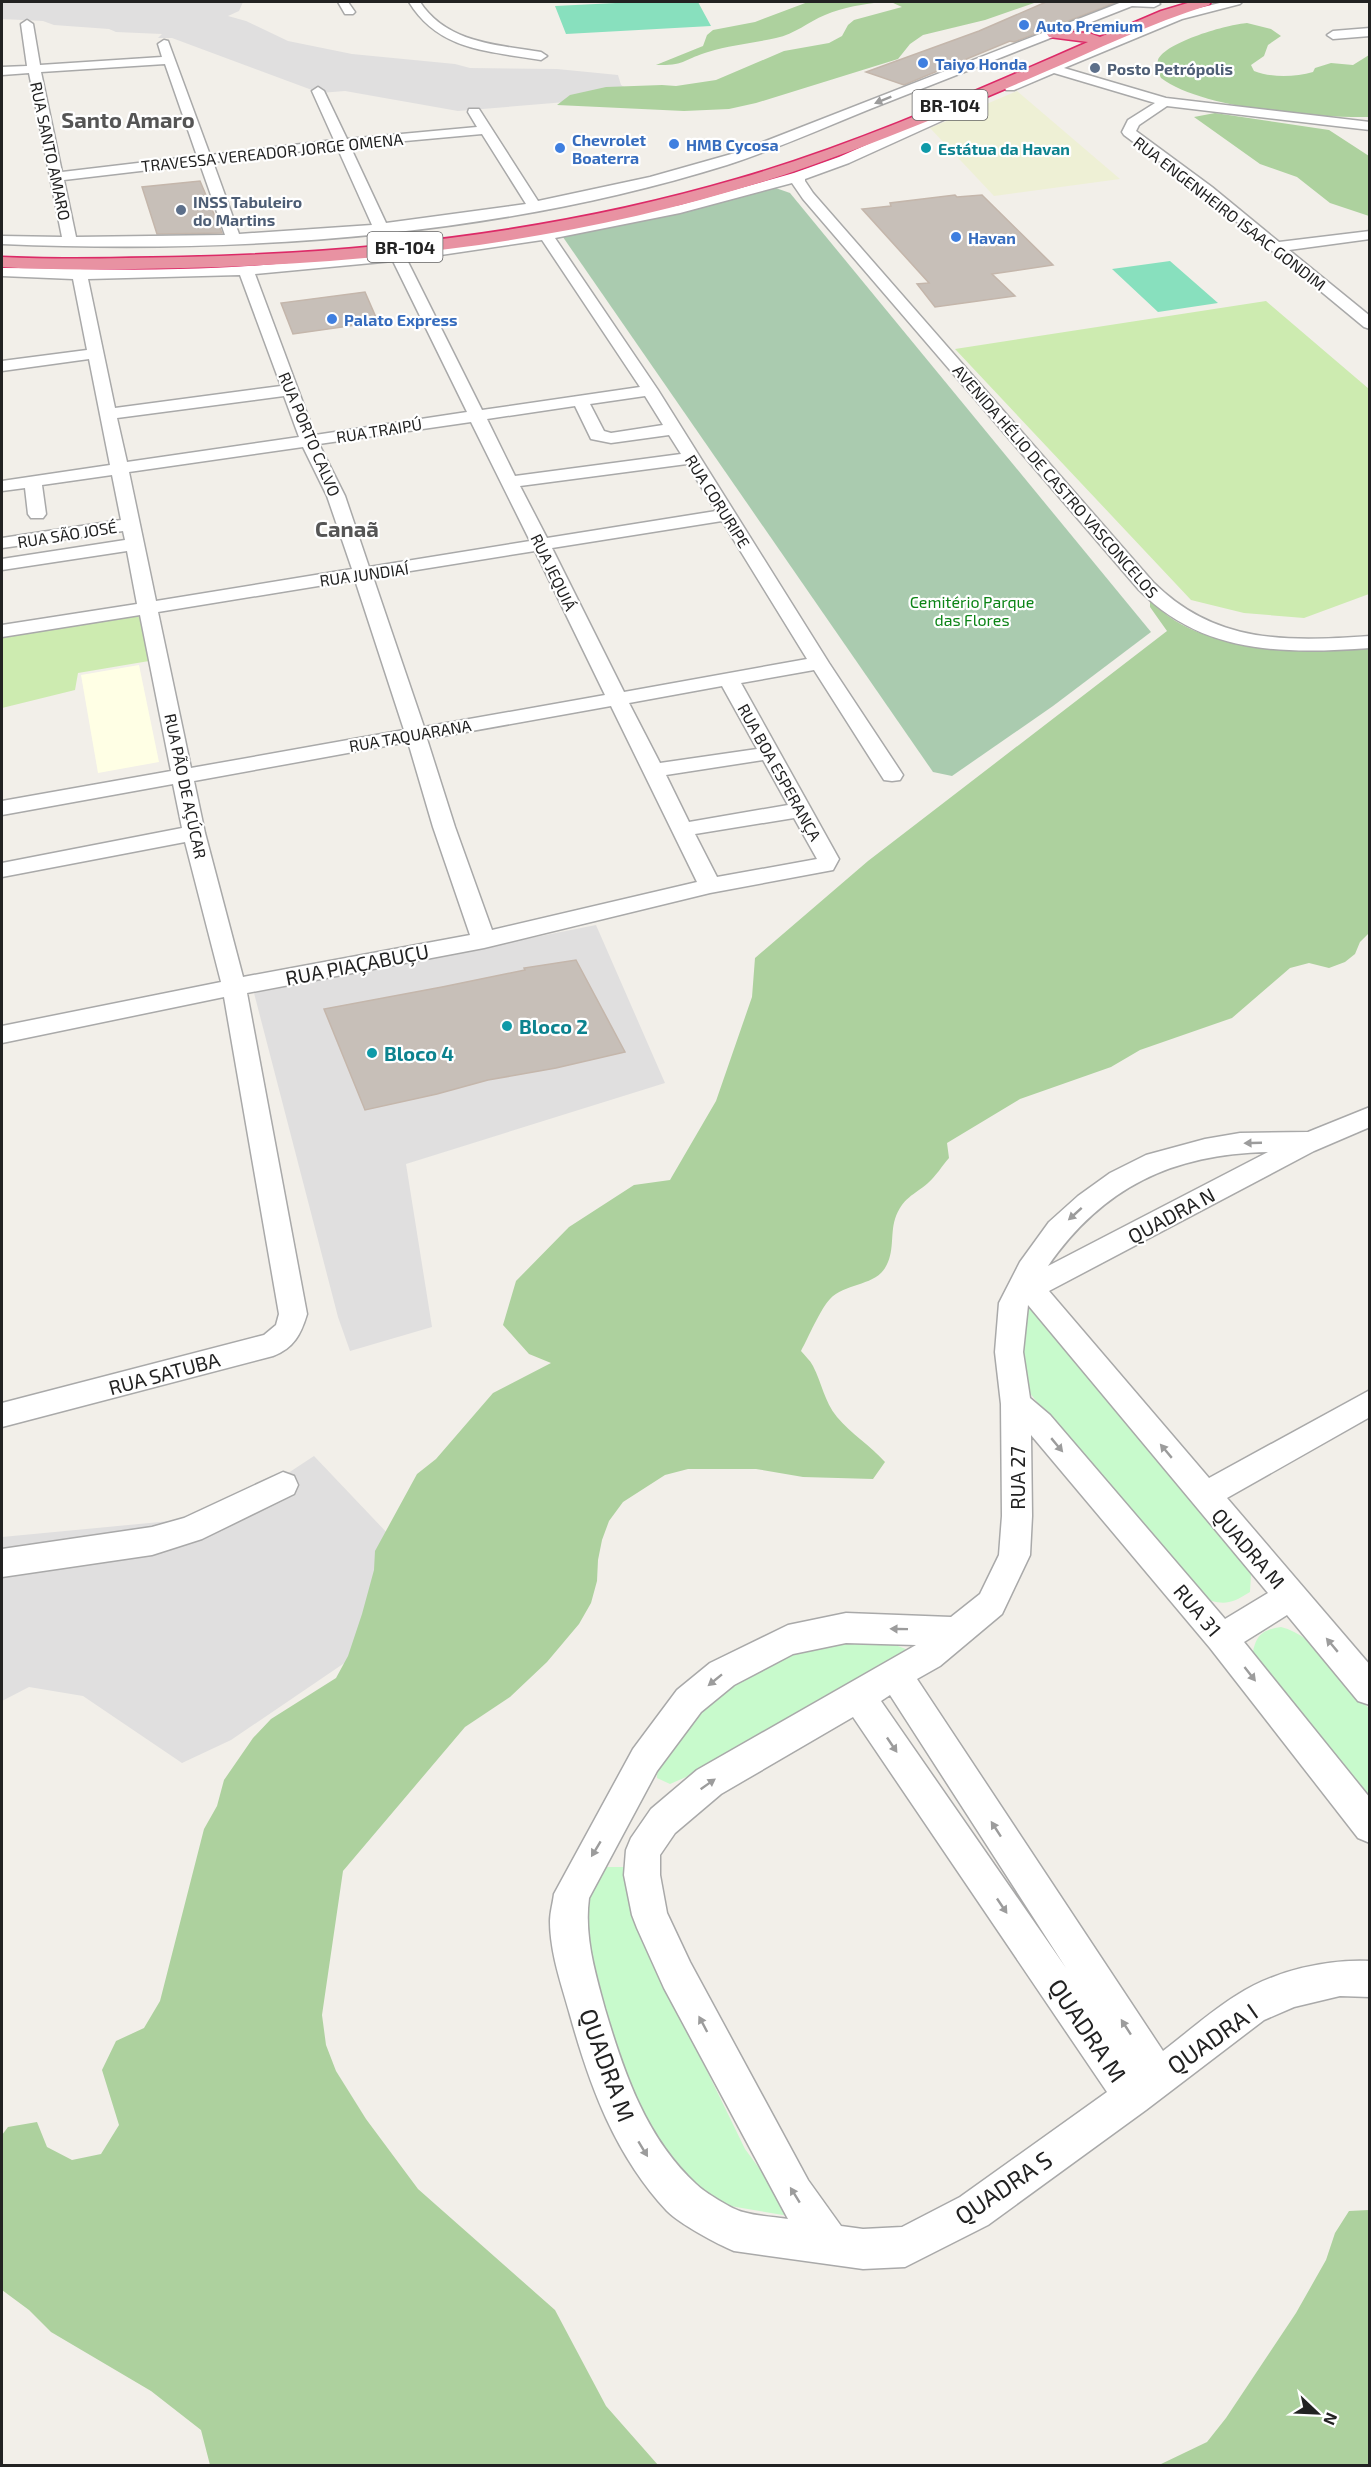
<svg xmlns="http://www.w3.org/2000/svg" width="1371" height="2467" font-family="'Exo 2',sans-serif">
<style>
.residential{fill:#e0dfdf}
.education{fill:#ffffe5}
.farmland{fill:#eef0d5}
.grass{fill:#cdebb0}
.forest{fill:#add19e}
.cemetery{fill:#aacbaf}
.park{fill:#c8facc}
.pitch{fill:#88e0be}
.building{fill:#c7bfb8;stroke:#c4b6ab;stroke-width:1.5}
.lines{fill:none;stroke-linecap:round;stroke-linejoin:round}
.minor-casing{stroke:#a9a9a9;stroke-width:3}
.highway-casing{stroke:#dc2a67;stroke-width:3}
.minor{fill:#fff;fill-rule:evenodd}
.highway{fill:#e892a2;fill-rule:evenodd}
.oneway{fill:#9c9c9c}
.shop-dot{fill:#3f7fe0;stroke:#fff;stroke-width:2}
.service-dot{fill:#5c6f8a;stroke:#fff;stroke-width:2}
.culture-dot{fill:#0f9aa8;stroke:#fff;stroke-width:2}
.labels{text-anchor:middle;dominant-baseline:central;stroke-width:4.5;stroke-linejoin:round;paint-order:stroke}
.far-shop-label{font-size:16px;font-weight:bold;fill:#366cbe;stroke:#fff;text-anchor:start}
.far-service-label{font-size:16px;font-weight:bold;fill:#4e5e75;stroke:#fff;text-anchor:start}
.far-culture-label{font-size:16px;font-weight:bold;fill:#0d838f;stroke:#fff;text-anchor:start}
.far-street-label{font-size:16px;fill:#222;stroke:#fff}
.far-park-label{font-size:16px;fill:#0c8416;stroke:#fff}
.shield{fill:#fff;stroke:#646464;stroke-width:1.5}
.shield-label{font-size:18px;font-weight:bold;fill:#222}
.street-label{font-size:20px;fill:#222;stroke:#fff}
.culture-label{font-size:20px;font-weight:bold;fill:#0d838f;stroke:#fff;text-anchor:start}
.far-district-label{font-size:22px;font-weight:bold;fill:#555;stroke:#fff}
.near-street-label{font-size:24px;fill:#222;stroke:#fff}
</style>
<rect width="100%" height="100%" fill="#f2efe9"/>
<path class="residential" d="M2,2H243L239,11L228,16L246,21L288,41L352,54L455,64L470,68L557,69L618,75L621,85L639,96L458,111L345,91L320,93L172,38H158L162,34L116,32L109,29L54,25L43,21L2,19Z
M596,925L665,1083L406,1164L432,1327L350,1351L338,1317L254,993Z
M314,1456L390,1536L365,1649L231,1740L182,1763L83,1696L29,1687L2,1701V1537L223,1516Z"/>
<path class="education" d="M139,665L159,762L98,773L81,675Z"/>
<path class="farmland" d="M1017,91L1120,179L994,196L930,128Z"/>
<path class="grass" d="M1266,301L1369,389V594L1304,618L1244,613L1191,600L955,349Z
M140,616L149,661L78,673L75,690L2,708V637Z"/>
<path class="forest" d="M808,2H883C864,4 843,7 825,15C808,22 795,34 776,38C753,43 730,45 708,52C684,59 685,66 656,65L703,46L707,35L713,30L755,22Z
M891,2H1037L985,20L923,35L910,44L898,59L756,103L729,109L684,111L557,105L570,95L606,87L662,85L676,86L716,80L784,51L829,43L842,36L848,25L854,20L902,7Z
M1247,23L1271,29L1281,36L1268,45L1264,56L1251,65L1254,71C1272,78 1295,77 1313,72L1315,68L1331,63L1353,65L1369,55V117C1318,118 1201,109 1161,78C1158,72 1156,66 1158,60C1165,42 1229,24 1247,23Z
M1215,113L1329,130L1369,156V216L1330,203L1297,177L1260,164L1194,117Z
M1150,599C1200,658 1300,646 1369,646L1370,932L1360,942L1355,954L1345,962L1329,968L1309,963L1290,968L1232,1018L1140,1050L1111,1067L1020,1099L947,1143L949,1158C942,1166 936,1176 928,1183C914,1195 902,1198 895,1219C890,1235 895,1252 885,1268C874,1286 845,1283 830,1299C821,1308 808,1338 801,1351C805,1356 810,1360 813,1366C822,1383 824,1401 837,1417C851,1434 870,1445 885,1462L873,1479L803,1477L756,1469H688L665,1475L623,1502L609,1521L602,1540L598,1560L597,1581L591,1603L579,1624L547,1662L510,1697L465,1727L343,1871L322,2015L326,2045L336,2071L366,2119L418,2189L555,2310L606,2406L658,2465H210L201,2430L151,2391L51,2332L29,2310L2,2290V2135L8,2127L37,2122L47,2147L72,2160L101,2154L119,2125L102,2070L116,2041L144,2028L160,2001L204,1829L217,1806L224,1780L253,1738L271,1719L336,1678L348,1656L362,1614L374,1570L375,1551L417,1474L436,1459L493,1393L551,1363L529,1354L503,1325L516,1281L569,1227L634,1185L670,1180L716,1101L752,997L755,958L868,861L1167,631L1150,607Z
M1369,2210V2465H1159L1207,2442L1226,2418L1296,2313L1326,2260L1335,2233L1349,2211Z"/>
<path class="cemetery" d="M770,186L790,193L1151,632L1053,706L952,776L933,772L556,227Z"/>
<path class="park" d="M1023,1300L1251,1574L1250,1592C1228,1606 1222,1605 1197,1596L1019,1380Z
M1281,1627C1317,1636 1346,1681 1369,1709V1804L1252,1658C1255,1637 1260,1630 1281,1627Z
M849,1640C871,1641 894,1641 913,1653L686,1777L670,1784L657,1778C658,1757 667,1750 680,1735C728,1676 775,1651 849,1640Z
M602,1867H626L654,1962L745,2149L795,2217L730,2206L689,2183L642,2121L597,1994L582,1933L584,1897Z"/>
<path class="pitch" d="M636,2H698L711,26L566,34L555,6Z
M1170,261L1218,303L1158,312L1112,269Z"/>
<path class="building" d="M1046,2H1117L1014,42L1010,41L904,85L866,72L979,31Z
M200,181L222,233L157,234L142,187Z
M955,195L957,197L982,195L1053,265L992,274L1015,296L935,307L917,284L929,283L862,209L891,206L890,203Z
M365,292L378,322L293,334L281,303Z
M576,960L625,1052L556,1068L488,1080L437,1094L365,1110L324,1009L442,987L525,970L524,968Z"/>
<g class="lines">
<g class="minor-casing">
<path id="minor" d="M338,2H348L355,12L353,14H345Z
M409,2H420C447,43 497,45 541,52L547,56L541,60C489,51 439,51 409,2Z
M1122,2H1158L1160,4L1154,7L1132,6C1045,40 957,75 870,109C823,128 776,149 727,165C496,237 242,254 2,244V236L62,237L29,73L2,75V67L27,66L21,24L27,20L33,24L40,65L162,57L158,44L164,40L168,41L210,155L334,140L312,91L318,87L324,91L347,139L477,127L468,112L469,109H479L538,201L650,177L735,153ZM165,64L197,156L62,172L41,72ZM482,134L526,204L386,223L350,146ZM337,147L372,225L239,234L213,162ZM200,164L225,235L76,237L64,180Z
M1224,2H1242L1240,4L1182,19L1064,68L1166,98L1370,122V130L1167,106L1139,125L1136,131L1212,187L1279,242L1370,231V239L1289,250L1370,316V329L1364,327L1202,193L1124,135L1122,132L1128,120L1155,103L1054,73L1014,90H1006L1004,87L1174,14Z
M1370,28V36L1333,39L1327,35L1333,31Z
M974,97L980,101L979,104L849,163L805,179V181L813,193L1153,582C1215,644 1287,642 1370,636V648C1285,654 1203,655 1139,590L803,199L792,183L680,213L555,238L658,390L829,663L903,775L900,780L892,781L884,780L814,670L741,683L839,859L833,870L710,893L484,948L247,993L307,1314C301,1334 294,1348 273,1356L2,1427V1403L264,1335L276,1325L279,1314L224,997L2,1043V1026L221,982L185,842L2,877V863L182,828L173,784L2,815V801L171,771L140,615L2,637V625L137,604L127,551L2,570V559L125,540L123,531L2,548V538L121,520L112,475L42,485L46,514L43,518H31L28,514L25,488L2,491V481L110,465L89,359L2,371V361L87,350L73,279L2,276V268C61,268 119,271 179,269C299,266 419,251 537,232L535,229L542,225L547,226L550,230L558,229L680,205L794,173L839,157ZM542,240L640,387L482,410L407,260ZM393,261L467,412L315,435L255,274ZM240,275L281,386L115,408L88,279ZM284,396L299,437L127,462L117,418ZM645,396L663,425L611,433L604,431L590,404ZM575,406L591,439L611,443L669,435L681,454L515,476L487,419ZM471,422L530,541L369,567L345,496L319,444ZM303,447L327,496L352,569L156,601L129,472ZM687,464L716,511L547,538L520,486ZM722,521L807,659L624,692L552,548ZM535,551L605,695L424,727L373,577ZM355,580L404,730L191,768L158,612ZM722,686L757,749L660,763L629,703ZM611,706L697,882L492,930L455,827L427,739ZM408,742L433,827L470,935L243,977L205,833L194,781ZM763,760L788,805L689,822L666,775ZM794,818L817,859L717,877L695,834Z
M1370,1107V1127L1314,1151L1049,1291L1209,1478L1370,1390V1417L1227,1498L1370,1665V1705L1358,1701L1287,1615L1244,1642L1370,1798V1843L1358,1838L1210,1648L1031,1435L1032,1516L1030,1555L1002,1614L940,1666L917,1679L1163,2051C1188,2032 1211,2011 1237,1995C1274,1971 1326,1959 1370,1961V1997L1340,1996L1294,2007L1264,2020L1146,2110L988,2225L905,2267L863,2269L734,2251C717,2244 680,2224 667,2211C615,2155 590,2087 570,2015C562,1986 550,1953 550,1921C550,1912 553,1903 554,1894L633,1749L677,1690L710,1663L788,1625L846,1613L951,1617L980,1594L999,1555L1002,1516L1001,1404L995,1352L999,1303L1020,1262L1049,1222L1078,1196L1110,1173L1146,1155L1205,1139L1240,1133L1308,1132ZM1268,1152L1048,1266C1103,1187 1172,1154 1268,1152ZM1028,1305L1268,1593L1225,1619L1050,1415L1030,1398L1023,1352ZM846,1643L916,1645L697,1770L651,1809L631,1838L626,1850L624,1875L632,1915L637,1928L664,1988L788,2219C773,2217 757,2216 743,2212C733,2210 704,2192 696,2184C646,2138 624,2073 605,2009C595,1972 584,1936 589,1898L657,1771L701,1712L734,1685L793,1654ZM890,1695L1066,1968L881,1701ZM853,1717L1107,2092L960,2197L902,2227L863,2229L841,2226L808,2180L690,1962L667,1913L660,1875V1855L675,1833L721,1794Z
M283,1472L294,1476L298,1485L294,1494L202,1539L152,1555L2,1577V1549L152,1527L184,1518Z"/>
</g>
<g class="highway-casing">
<path id="highway" d="M1191,2H1211L1209,5C1151,23 1096,50 1040,74C964,107 886,139 807,167C607,237 394,263 184,268C123,269 62,271 2,267V257C62,260 122,258 182,257C370,253 556,232 737,179C858,144 973,92 1088,42L1049,37L1047,34L1049,31L1089,33L1100,37L1161,11Z"/>
</g>
<use href="#minor" class="minor"/>
<use href="#highway" class="highway"/>
</g>
<defs><path id="oneway-solid" d="M-6-.8H1V-3.2L6.5 0L1 3.2V.8H-6Z" transform="scale(1.5)"/></defs>
<g class="oneway">
<use href="#oneway-solid" transform="translate(883 100) rotate(158)"/>
<use href="#oneway-solid" transform="translate(1253 1143) rotate(178)"/>
<use href="#oneway-solid" transform="translate(1075 1214) rotate(138)"/>
<use href="#oneway-solid" transform="translate(1057 1445) rotate(50)"/>
<use href="#oneway-solid" transform="translate(1166 1451) rotate(-130)"/>
<use href="#oneway-solid" transform="translate(899 1629) rotate(-179)"/>
<use href="#oneway-solid" transform="translate(1332 1645) rotate(-130)"/>
<use href="#oneway-solid" transform="translate(1250 1674) rotate(52)"/>
<use href="#oneway-solid" transform="translate(715 1680) rotate(141)"/>
<use href="#oneway-solid" transform="translate(892 1745) rotate(56)"/>
<use href="#oneway-solid" transform="translate(708 1784) rotate(-35)"/>
<use href="#oneway-solid" transform="translate(996 1829) rotate(-123)"/>
<use href="#oneway-solid" transform="translate(596 1849) rotate(121)"/>
<use href="#oneway-solid" transform="translate(1002 1906) rotate(56)"/>
<use href="#oneway-solid" transform="translate(703 2024) rotate(-118)"/>
<use href="#oneway-solid" transform="translate(1126 2027) rotate(-123)"/>
<use href="#oneway-solid" transform="translate(643 2149) rotate(59)"/>
<use href="#oneway-solid" transform="translate(795 2195) rotate(-122)"/>
</g>
<g class="shop-dot">
<circle cx="1024" cy="25" r="6"/>
<circle cx="923" cy="63" r="6"/>
<circle cx="674" cy="144" r="6"/>
<circle cx="560" cy="148" r="6"/>
<circle cx="956" cy="237" r="6"/>
<circle cx="332" cy="319" r="6"/>
</g>
<g class="service-dot">
<circle cx="1095" cy="68" r="6"/>
<circle cx="181" cy="210" r="6"/>
</g>
<g class="culture-dot">
<circle cx="926" cy="148" r="6"/>
<circle cx="507" cy="1026" r="6"/>
<circle cx="372" cy="1053" r="6"/>
</g>
<g class="labels">
<g class="far-shop-label">
<text x="1036" y="25">Auto Premium</text>
<text x="935" y="63">Taiyo Honda</text>
<text x="572" y="139">Chevrolet<tspan x="572" dy="18">Boaterra</tspan></text>
<text x="686" y="144">HMB Cycosa</text>
<text x="968" y="237">Havan</text>
<text x="344" y="319">Palato Express</text>
</g>
<g class="far-service-label">
<text x="1107" y="68">Posto Petrópolis</text>
<text x="193" y="201">INSS Tabuleiro<tspan x="193" dy="18">do Martins</tspan></text>
</g>
<g class="far-culture-label">
<text x="938" y="148">Estátua da Havan</text>
</g>
<g class="far-street-label">
<text transform="translate(51 151) rotate(78)">RUA SANTO AMARO</text>
<text transform="translate(272 152) rotate(-6)">TRAVESSA VEREADOR JORGE OMENA</text>
<text transform="translate(1230 213) rotate(38)">RUA ENGENHEIRO ISAAC GONDIM</text>
<text transform="translate(379 430) rotate(-9)">RUA TRAIPÚ</text>
<text transform="translate(310 434) rotate(67)">RUA PORTO CALVO</text>
<text transform="translate(1056 481) rotate(49)">AVENIDA HÉLIO DE CASTRO VASCONCELOS</text>
<text transform="translate(718 501) rotate(58)">RUA CORURIPE</text>
<text transform="translate(67 534) rotate(-9)">RUA SÃO JOSÉ</text>
<text transform="translate(554 572) rotate(64)">RUA JEQUIÁ</text>
<text transform="translate(364 574) rotate(-8)">RUA JUNDIAÍ</text>
<text transform="translate(410 735) rotate(-10)">RUA TAQUARANA</text>
<text transform="translate(780 772) rotate(61)">RUA BOA ESPERANÇA</text>
<text transform="translate(186 786) rotate(78)">RUA PÃO DE AÇÚCAR</text>
</g>
<g class="far-park-label">
<text x="972" y="601">Cemitério Parque<tspan x="972" dy="18">das Flores</tspan></text>
</g>
<g class="shield">
<rect x="912.5" y="90" width="75" height="30" rx="4.5"/>
<rect x="367.5" y="232" width="75" height="30" rx="4.5"/>
</g>
<g class="shield-label">
<text x="950" y="105">BR-104</text>
<text x="405" y="247">BR-104</text>
</g>
<g class="street-label">
<text transform="translate(357 964) rotate(-11)">RUA PIAÇABUÇU</text>
<text transform="translate(1171 1215) rotate(-28)">QUADRA N</text>
<text transform="translate(164 1373) rotate(-15)">RUA SATUBA</text>
<text transform="translate(1017 1478) rotate(-90)">RUA 27</text>
<text transform="translate(1249 1548) rotate(49)">QUADRA M</text>
<text transform="translate(1198 1610) rotate(50)">RUA 31</text>
</g>
<g class="culture-label">
<text x="519" y="1026">Bloco 2</text>
<text x="384" y="1053">Bloco 4</text>
</g>
<g class="far-district-label">
<text x="128" y="119">Santo Amaro</text>
<text x="347" y="528">Canaã</text>
</g>
<g class="near-street-label">
<text transform="translate(1088 2030) rotate(56)">QUADRA M</text>
<text transform="translate(1212 2038) rotate(-35)">QUADRA I</text>
<text transform="translate(608 2065) rotate(70)">QUADRA M</text>
<text transform="translate(1003 2187) rotate(-34)">QUADRA S</text>
</g>
</g>
<rect width="1371" height="2467" fill="none" stroke="#222222" stroke-width="6"/>
<g transform="translate(1317 2413) rotate(113)" stroke="#ffffff" stroke-width="4.5" paint-order="stroke">
<path d="M0-4.5L10 22L0 15L-10 22Z" fill="#222222"/>
<text y="-9" font-size="16" font-weight="bold" text-anchor="middle" fill="#222222">N</text>
</g>
</svg>
